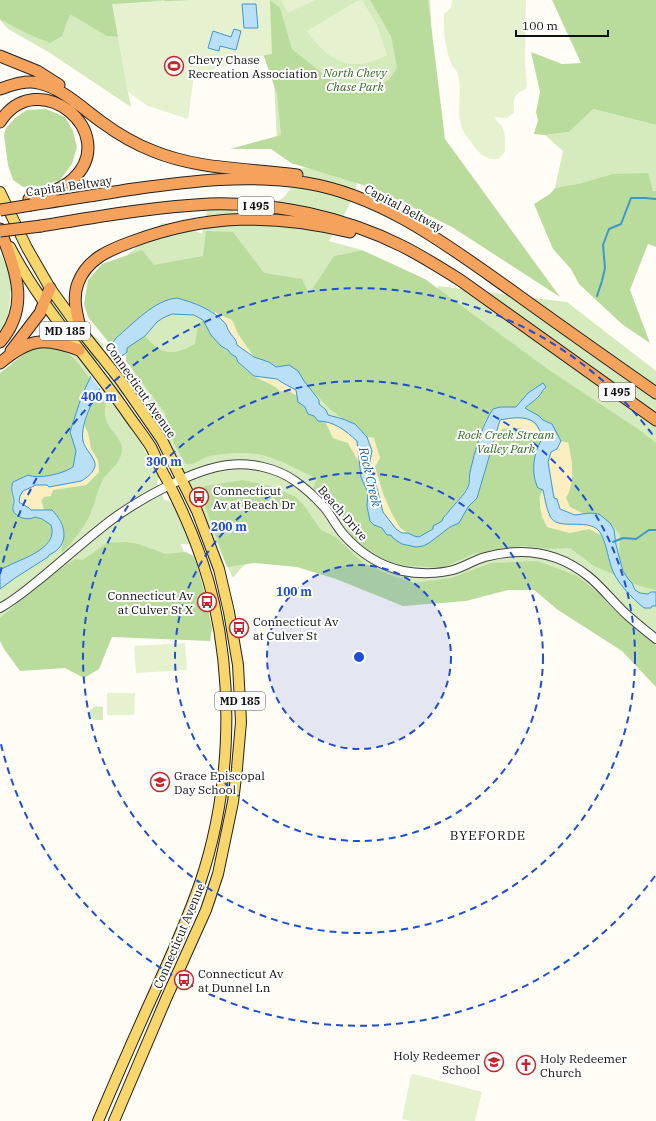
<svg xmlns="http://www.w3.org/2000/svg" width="656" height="1121" font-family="'IBM Plex Serif',serif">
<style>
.green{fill:#d5ebbd}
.forest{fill:#b9dc9c}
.sand{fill:#fbeec1}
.pitch{fill:#e6f2cf}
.water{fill:#b9e0f7;stroke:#3f96cf}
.pier{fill:#fffdf5}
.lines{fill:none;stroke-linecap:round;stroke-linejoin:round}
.stream{stroke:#3f96cf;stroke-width:2}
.tertiary-casing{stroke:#444;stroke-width:10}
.primary-casing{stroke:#222;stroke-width:12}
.motorway-casing{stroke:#222;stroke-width:13}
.tertiary{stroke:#fff;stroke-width:8}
.primary{stroke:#f9d66b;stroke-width:10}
.motorway{stroke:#f5a25d;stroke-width:11}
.motorway-bridge-casing{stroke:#222;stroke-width:13;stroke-linecap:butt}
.motorway-bridge{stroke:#f5a25d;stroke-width:11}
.ring{fill:none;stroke:#1d4ed8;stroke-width:2;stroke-dasharray:7 5}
.labels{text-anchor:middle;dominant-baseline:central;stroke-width:4;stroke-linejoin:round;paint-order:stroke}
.shield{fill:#fff;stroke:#585858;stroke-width:1}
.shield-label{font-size:11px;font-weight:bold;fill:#111}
.poi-label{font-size:12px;fill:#111;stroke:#fff;text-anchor:start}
.park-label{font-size:12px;font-style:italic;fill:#2f6b1f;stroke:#fff}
.street-label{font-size:12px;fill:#111;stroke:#fff}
.water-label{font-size:13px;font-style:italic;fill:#1768a6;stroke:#fff}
.neighbourhood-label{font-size:13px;letter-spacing:1px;fill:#111;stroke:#fff}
.centre{fill:#1d4ed8;stroke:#fff;stroke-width:2}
.ring-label{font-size:12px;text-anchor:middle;font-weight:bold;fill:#1d4ed8;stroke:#fff;stroke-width:4;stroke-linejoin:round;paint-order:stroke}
</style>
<rect width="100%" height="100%" fill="#fffdf5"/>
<path class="green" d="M0,0H190L112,4L131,107L50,53L8,29L0,20Z
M270,0H430L440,196L277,142Z
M592,109L656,125V191L582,183L555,188L563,151L545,135L569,132Z
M300,168L360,171C355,199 343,217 329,241L362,250L334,256L438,313V286L567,302L656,371V674L539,582L467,599L403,606L306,564L258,560L248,563L242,567L233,578L113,330L121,261L162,223L182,225L202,234L209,201L238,213L253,212L262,210L272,206L284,197L293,185Z
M0,253L9,270L11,288L9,308L6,325L0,332Z
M38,283L103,344L143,447L157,471L159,478L157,482L164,500C178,499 186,533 190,544H181L192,573L0,626V382L54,349C56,325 51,304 38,283Z
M95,706L103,707V720C95,720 91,721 87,713Z"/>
<path class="forest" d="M0,0H211L173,12L164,0L125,4L133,37L107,36L70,14L62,36L50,43L28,34L0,19Z
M270,0L280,8L292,49L332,81L372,89L389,80L397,68L391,36L370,0H428L445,139L560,297L452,227L376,189L291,163L271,149H230L281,135L277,94L262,51Z
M552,0H656V125L593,109L569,132L545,135L534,134L538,120L536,112L540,92L531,52L562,64L581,63Z
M46,109L65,117L73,131L77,147L72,164L60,180L42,186L23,187L13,180L8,165L4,135L6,128L15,118L27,110Z
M648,173L653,191H656V247L648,244L630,290L650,343L623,325L579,284L571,269L553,249L534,204L550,194L555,188L582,183L613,174Z
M206,231L233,232L264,273L302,279L309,294L334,256L362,250L425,279L549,370L638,429L656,443V590C648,588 638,586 631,582C617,573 619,549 620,534L610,523L599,514L590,513H582L570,507L566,498L569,443L561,441C556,428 538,414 525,409C529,404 533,401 537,397C540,394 542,390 546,387L534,388L516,407H500L485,420L470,473L468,486L461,497L454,504L449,512L443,518L442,521L433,526V529C429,532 423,535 419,537C397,543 378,482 375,467C374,457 374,448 374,438L367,437L355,424L343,419L330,409L303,381L298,371L289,365L276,367L269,362L254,357L238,334L232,320L195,303L160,302L116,338L111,345L88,317L84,304L88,280L102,264L142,250L154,265L203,256Z
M203,320C209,328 212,336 219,344C224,349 231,352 236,357C237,359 238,361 239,363C243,367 248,372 253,375C261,382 273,384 280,391L290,392L298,396V402L305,407L308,414L314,416L318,421H325L333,438L348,443L359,462L361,477L368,493L367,506L369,513L374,525L382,528L387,535H391L402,544L416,547L429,543L450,527L459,523L468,507L477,498L493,445L497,441L502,429C521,426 526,429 543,437C534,451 531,473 538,488L543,490L539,497L542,518L569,533L589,529L601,535C607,548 609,564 617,576L594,566L570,548L549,549L522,546L473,554L443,568L397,565L374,555L354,539L339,516L328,506L313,488L317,479C301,471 276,457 257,454C243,452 229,453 214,455C203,456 198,465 186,464L174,444L165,413L126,361L127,348L145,336C162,356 173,356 195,344L198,325Z
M46,345C72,351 75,359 90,379L82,395L70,432L76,451L73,467C62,476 45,477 31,477C25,477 18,480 13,482C9,491 14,499 12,508C25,513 39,517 51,525C60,550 16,560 0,570V373L30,349Z
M99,389L108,398C95,426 125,435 122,451C121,463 108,471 102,481C98,489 96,499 93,507C87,525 75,539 62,553C61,546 63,543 64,537C66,526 58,517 52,510H44L41,500L53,490L86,485L99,472L98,460L91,449L88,433L84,425L95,396Z
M243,480L270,486L296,497L306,508L321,530L336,537L363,563L388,574L414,583L451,578L491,563L537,561L577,576L600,594L630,624L656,645V687L622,651L558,610L534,590H508L466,601L403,606L336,579L297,567L254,563L227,567L200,492L205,486Z
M127,542L138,544L166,554L186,552L195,557L205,594L212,628L210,641L112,637L99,669L84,678L65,668L20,671L4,649L0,641V618L51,575L75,559L83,560L107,543Z"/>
<path class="sand" d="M215,313L232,320L238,334L254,357L237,345L236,340L229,332L226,324L217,317Z
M254,376L277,379L283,383L297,390L298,396L290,392L280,391C275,385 262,380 254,376Z
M512,418C533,420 533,420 543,437C526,429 521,426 502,429L497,441L493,445L500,420Z
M325,421C347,431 361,434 359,462L348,443L333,438Z
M84,425L88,433L91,449L98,460L99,472L86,485L53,490L51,496L44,497L41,500L44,510H31L19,502L20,496L23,491L36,485H47L49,486L81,481L85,479L94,469L92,457C83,449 82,437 84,425Z
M367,437L374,438L380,458L375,467L384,496L390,510L400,528L408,533H402L396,529L383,512L370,461L372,451Z
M561,441L568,443C573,460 575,483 566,498L570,507L582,513L575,515L560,509C552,492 547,470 551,451L557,449Z
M543,490L550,517C554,520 559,523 564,524C577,527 594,519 601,535L589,529L569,533L547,527C541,516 537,502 543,490Z"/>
<path class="pitch" d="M190,0H270L272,54L255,57L194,75L188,119L148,106L128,92L112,4Z
M281,0H315L288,13Z
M362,0L377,25L387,55C353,74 328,62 307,31L357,1Z
M452,0H526L525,63L527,86C525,90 524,90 520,92C512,97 514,105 514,113L507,118L495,117C496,121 498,122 501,125C506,132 505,143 505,152L498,159C487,160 480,155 473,145C468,138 461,130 460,121C457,106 463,87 457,72C456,70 453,68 452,65C445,49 443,31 444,14L451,8Z
M185,643L187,670L136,673L134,646Z
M107,693H135L134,715H107Z
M414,1074L482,1092L475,1121H411L402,1119L411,1075Z"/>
<path class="water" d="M242,4H256L258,28H244Z
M234,29L241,31L236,50L220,46L219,51L208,48L213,31L231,37Z
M177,298C195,303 212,309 225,323C227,325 227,329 229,331C232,337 236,338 237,345L254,357L269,362L276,367L289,365L298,371L304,381L319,400V404L326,410L328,415L343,419L355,424L367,437L372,451L370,461L383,512L396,529L402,533H408L414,536L419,537L433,529V526L442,521C443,516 447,515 449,511C455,503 464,496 468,487C470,483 469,477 470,472C475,451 481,427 493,409L500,407H516L528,393L543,383L546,387C542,390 542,393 539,396C535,401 530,403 525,408L539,416L543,420L552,424L561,441L557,449L551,452L548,462L554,498L557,499L560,509L575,515L590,513L599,514L610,523L614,530L616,545L623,571L629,580L632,583L635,590L640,593L648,594L651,592H656V606H652L651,608H644C632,598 615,581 611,566C608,557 605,538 599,531C587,517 557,532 550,516C546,508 545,498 543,490L538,488C530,472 534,451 543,437C541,433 538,426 535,423C526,415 510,418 500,420L477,498L468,507L459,523L450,527L429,543L423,546L416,547L402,544L393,538L391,535H387L382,528L374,525L370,521L367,506L368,493L361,477L357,441C346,431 334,421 318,421L314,416L308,414L305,407L298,402L296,390L283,383L277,379L254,376L238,362L236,357L231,354L228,350L221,346L211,335L203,320L194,315L172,314L163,318L157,322L145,336L127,348V352C124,355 120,357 117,360C114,363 111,369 109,373C99,389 79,422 83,441C85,450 96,458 95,466C94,472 87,478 81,481L49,487L47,485H36L23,491L20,496L19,502L29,508L31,510H52C66,524 71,545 49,555L48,557L15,578L0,589V570C16,560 60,550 51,525L42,519L35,517C28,521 16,518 13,510C12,507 14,504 14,501C13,493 10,490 13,482L28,475C38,480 65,473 73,467L76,451L70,432L82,395L106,345H111L116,338C133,324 154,300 177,298Z"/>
<path class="pier" d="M104,346L117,363L101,390L90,375Z"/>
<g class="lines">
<path class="stream" d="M597,296L602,281L605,268L603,245L609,229L621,224L631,198H645L656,199
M613,542L623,538L636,539L649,530H656"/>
<g class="tertiary-casing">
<path id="tertiary" d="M0,608C13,601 24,592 35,583C60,563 84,541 110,521C138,500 193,469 228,465C250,462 277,468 295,481C305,488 315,497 324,507C331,515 336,526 344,535C359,552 380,566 403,571C418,574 438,574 453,570C464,567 474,560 485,557C522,547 557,551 588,576C602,587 613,602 626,614C636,623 646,631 656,639"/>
</g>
<g class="primary-casing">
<path id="primary" d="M0,192L27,248L50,288L81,331L121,381L162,440L197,511L219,569L229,612L238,665L241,722L237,768L233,802L218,874L206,910L166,999L114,1121
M10,247C42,309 90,359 129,416C136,426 144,436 151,447C156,457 160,468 166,478C187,518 204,558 214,603C234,693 230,794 200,883C186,923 168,963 150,1002C132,1042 115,1081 98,1121"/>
</g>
<g class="motorway-casing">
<path id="motorway" d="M0,56L37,71L59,85
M0,89C12,85 26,80 38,83C63,88 83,109 103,123C118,134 135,144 153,151C199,170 248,168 297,175
M0,122C38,63 122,133 73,179C61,190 44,194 29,199
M31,205C66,200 100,194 134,189C191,181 248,174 306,183C385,196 451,248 515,293C562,327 609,360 656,393
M41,226C96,217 152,207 209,204C275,202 344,217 402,246C422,256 441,268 460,280L656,420
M0,229C14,268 32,305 0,342
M81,331C77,315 72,299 78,283C87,259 109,250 131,242C205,214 274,213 350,232
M11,351L40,313L50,288
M0,363C30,338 44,337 79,350"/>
</g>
<use href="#tertiary" class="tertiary"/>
<use href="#primary" class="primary"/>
<use href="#motorway" class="motorway"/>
<g class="motorway-bridge-casing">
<path id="motorway-bridge" d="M0,210L31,205
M0,231L41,226"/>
</g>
<use href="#motorway-bridge" class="motorway-bridge"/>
</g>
<circle cx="359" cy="657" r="92" fill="#1d4ed8" fill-opacity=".12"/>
<g class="ring">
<circle cx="359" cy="657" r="92"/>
<circle cx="359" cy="657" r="184"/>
<circle cx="359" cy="657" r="276"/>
<path d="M655 876A368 368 0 0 1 0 740M0 574A368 368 0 0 1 655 438"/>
</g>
<defs>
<g id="stadium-ring" transform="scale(1)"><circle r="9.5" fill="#fff" stroke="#c4262e" stroke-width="1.5"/><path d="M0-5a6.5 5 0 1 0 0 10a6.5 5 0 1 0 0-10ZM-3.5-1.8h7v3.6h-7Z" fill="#c4262e"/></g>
<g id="bus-ring" transform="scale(1)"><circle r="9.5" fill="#fff" stroke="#c4262e" stroke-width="1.5"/><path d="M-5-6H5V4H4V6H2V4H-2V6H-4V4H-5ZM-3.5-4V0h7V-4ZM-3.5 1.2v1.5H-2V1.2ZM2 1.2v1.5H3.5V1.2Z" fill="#c4262e"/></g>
<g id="school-ring" transform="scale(1)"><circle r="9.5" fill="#fff" stroke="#c4262e" stroke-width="1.5"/><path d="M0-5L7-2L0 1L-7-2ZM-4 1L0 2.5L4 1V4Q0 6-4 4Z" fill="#c4262e"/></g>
<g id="church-ring" transform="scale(1)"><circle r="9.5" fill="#fff" stroke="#c4262e" stroke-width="1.5"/><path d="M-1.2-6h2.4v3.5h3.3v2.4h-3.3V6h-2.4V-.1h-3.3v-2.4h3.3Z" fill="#c4262e"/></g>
</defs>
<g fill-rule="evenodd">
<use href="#stadium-ring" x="174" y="66"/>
<use href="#bus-ring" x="199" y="497"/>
<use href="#bus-ring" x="207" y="602"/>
<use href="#bus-ring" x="239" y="628"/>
<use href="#school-ring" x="160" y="782"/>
<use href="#bus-ring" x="184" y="980"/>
<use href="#school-ring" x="494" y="1062"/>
<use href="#church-ring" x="526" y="1065"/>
</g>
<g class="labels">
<g class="shield">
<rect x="238" y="197" width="36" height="18" rx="3"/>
<rect x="40" y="322" width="50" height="18" rx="3"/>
<rect x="599" y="383" width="36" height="18" rx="3"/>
<rect x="215" y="692" width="50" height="18" rx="3"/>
</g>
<g class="shield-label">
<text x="256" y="206">I 495</text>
<text x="65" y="331">MD 185</text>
<text x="617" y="392">I 495</text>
<text x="240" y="701">MD 185</text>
</g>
<g class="poi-label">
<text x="188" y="59">Chevy Chase<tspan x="188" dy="14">Recreation Association</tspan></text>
<text x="213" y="490">Connecticut<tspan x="213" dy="14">Av at Beach Dr</tspan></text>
<text x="193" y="595" text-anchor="end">Connecticut Av<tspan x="193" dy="14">at Culver St X</tspan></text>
<text x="253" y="621">Connecticut Av<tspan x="253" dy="14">at Culver St</tspan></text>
<text x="174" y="775">Grace Episcopal<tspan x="174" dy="14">Day School</tspan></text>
<text x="198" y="973">Connecticut Av<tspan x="198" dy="14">at Dunnel Ln</tspan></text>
<text x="480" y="1055" text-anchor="end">Holy Redeemer<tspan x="480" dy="14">School</tspan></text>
<text x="540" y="1058">Holy Redeemer<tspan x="540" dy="14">Church</tspan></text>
</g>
<g class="park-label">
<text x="355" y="72">North Chevy<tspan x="355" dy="14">Chase Park</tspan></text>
<text x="506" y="434">Rock Creek Stream<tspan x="506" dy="14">Valley Park</tspan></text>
</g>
<g class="street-label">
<text transform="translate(69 186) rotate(-8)">Capital Beltway</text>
<text transform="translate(404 208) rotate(28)">Capital Beltway</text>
<text transform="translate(141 390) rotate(55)">Connecticut Avenue</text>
<text transform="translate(343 513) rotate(49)">Beach Drive</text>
<text transform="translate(179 936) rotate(-67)">Connecticut Avenue</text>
</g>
<g class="water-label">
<text transform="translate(370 477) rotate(77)">Rock Creek</text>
</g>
<g class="neighbourhood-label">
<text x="488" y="835">BYEFORDE</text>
</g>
</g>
<circle cx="359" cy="657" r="6" class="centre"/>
<g class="ring-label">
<text x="99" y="401">400 m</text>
<text x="164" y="466">300 m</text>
<text x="229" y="531">200 m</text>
<text x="294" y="596">100 m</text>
</g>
<path d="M516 30v6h92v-6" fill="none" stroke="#111111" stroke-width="2"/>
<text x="522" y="30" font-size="12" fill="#111111" stroke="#ffffff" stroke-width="3" paint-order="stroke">100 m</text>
</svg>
